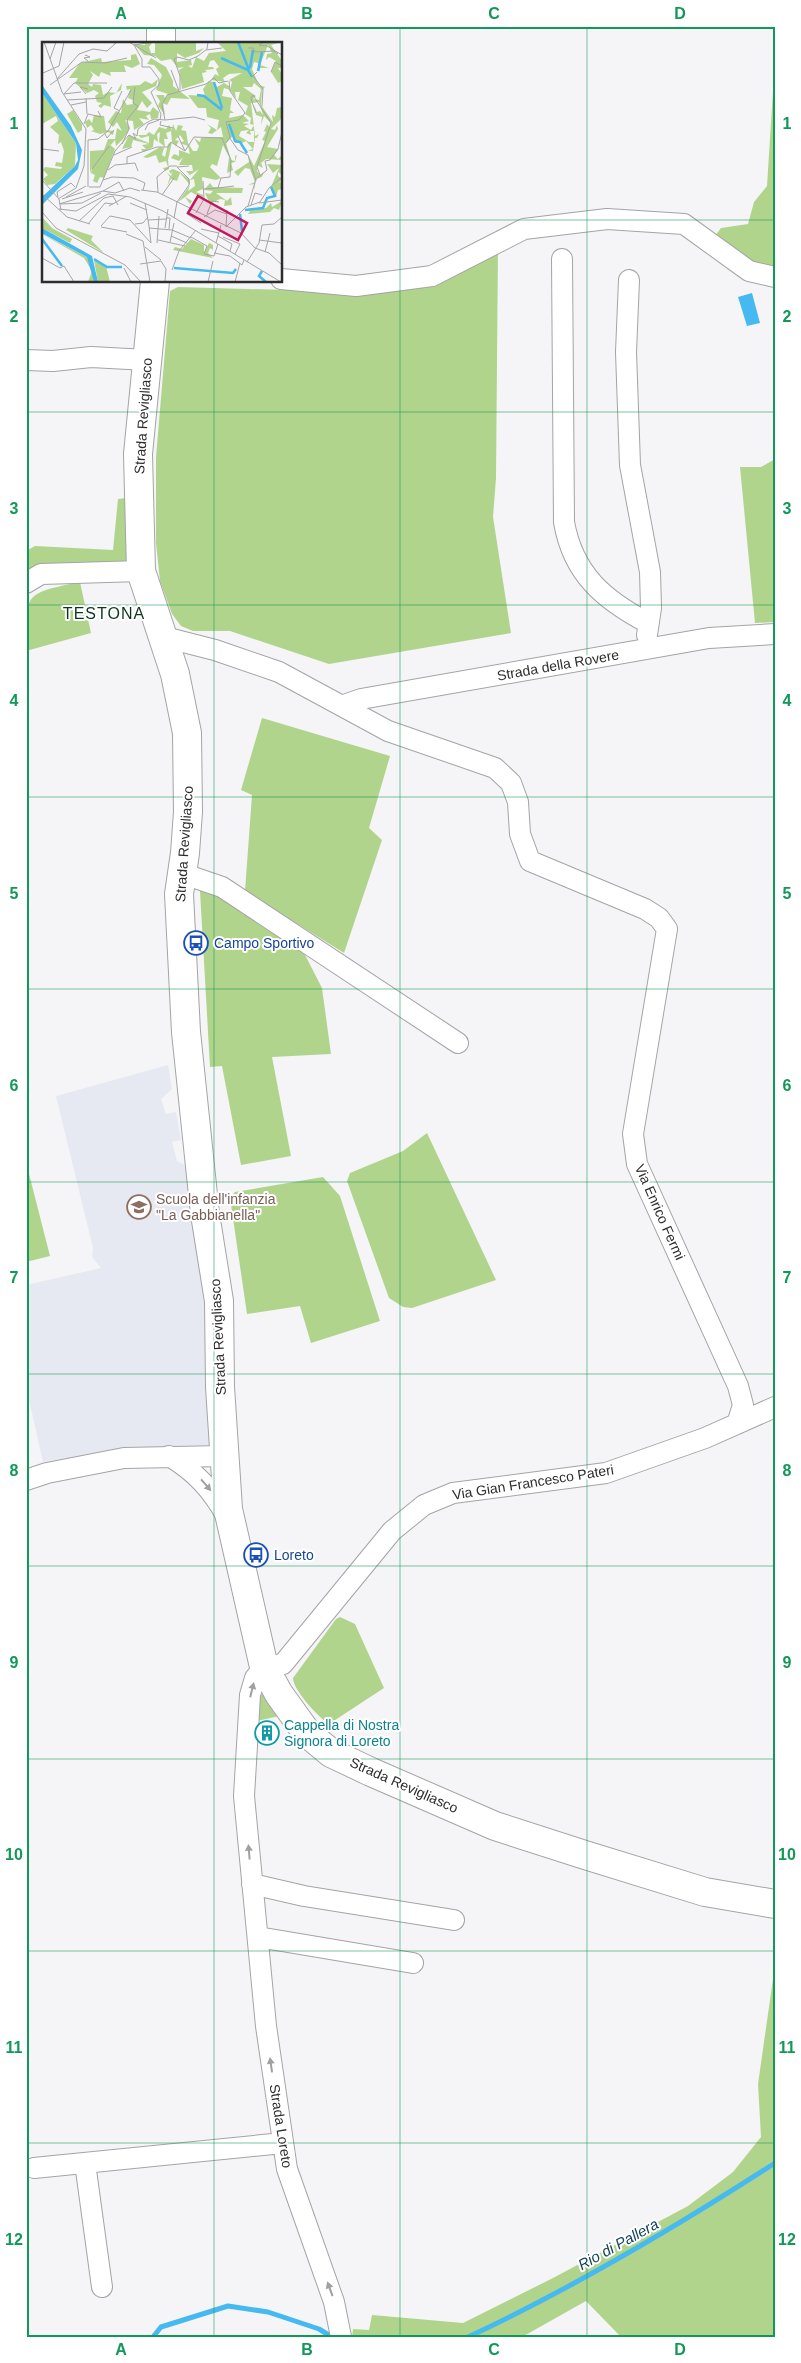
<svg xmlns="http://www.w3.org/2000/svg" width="801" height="2363" font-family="Arial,sans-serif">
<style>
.built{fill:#e7e9f2}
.green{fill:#b1d48c}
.water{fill:#45b9f0}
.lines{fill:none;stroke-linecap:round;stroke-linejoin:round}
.stream{stroke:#45b9f0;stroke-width:5}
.street-casing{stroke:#a4a4a6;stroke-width:22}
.secondary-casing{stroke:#a4a4a6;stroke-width:30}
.street{stroke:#fff;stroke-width:20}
.secondary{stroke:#fff;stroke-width:28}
.oneway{fill:#a0a0a0}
.grid{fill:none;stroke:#129858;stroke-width:1;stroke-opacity:0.55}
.labels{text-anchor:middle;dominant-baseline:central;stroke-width:4;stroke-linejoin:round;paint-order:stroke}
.street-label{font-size:14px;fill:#2c2d2d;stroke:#fff}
.transit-label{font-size:14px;fill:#164399;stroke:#fff;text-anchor:start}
.education-label{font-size:14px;fill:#785e54;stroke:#fff;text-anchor:start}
.culture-label{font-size:14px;fill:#0d838f;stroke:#fff;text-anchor:start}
.water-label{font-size:15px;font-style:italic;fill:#114259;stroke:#fff}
.quarter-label{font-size:16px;letter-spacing:1px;fill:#0d351e;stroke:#fff}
.inset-river{fill:none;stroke:#45b9f0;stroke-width:2.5}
.inset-road{fill:none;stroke:#a5a5a6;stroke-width:1}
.view{fill:#c2185b;fill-opacity:0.15;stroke:#c2185b;stroke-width:2.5}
.inset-edge{fill:none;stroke:#2c2d2d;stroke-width:2.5}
.neatline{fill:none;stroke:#129858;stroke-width:2}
.grid-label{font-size:16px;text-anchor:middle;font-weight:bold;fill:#129858}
</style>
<rect width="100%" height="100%" fill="#f5f5f7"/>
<path class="built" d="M168,1065L172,1089L161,1099L166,1114L176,1112L181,1140L172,1142L177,1161L187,1166L202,1250L218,1445L117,1450L43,1462L26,1386V1285L101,1268L92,1257L93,1248L56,1096Z"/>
<path class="green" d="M775,59V266L757,265L715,236L721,228L748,224L754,202L767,186Z
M498,248L496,478L493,517L511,633L329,664L230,631H193L181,626L172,614L160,581L156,543V457L170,291L178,287L357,292Z
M775,459V622L755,623L740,467H761Z
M134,497V563L26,573V551L35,546L113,550L118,499Z
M80,582L91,633L26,651C26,593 22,594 80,582Z
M262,718L390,756L369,828L382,840L344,953L245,891L252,795L241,790Z
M206,888L302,949L322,988L331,1054L272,1057L291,1156L241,1165L222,1066L210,1067L200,891Z
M427,1133L496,1280L412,1308L403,1307L389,1298L347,1181L350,1173L403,1151Z
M26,1162L50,1256L26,1262Z
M323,1177L340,1196L380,1321L311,1343L300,1306L247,1314L230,1198L235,1192Z
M340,1617L355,1624L384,1688L329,1724C319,1718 293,1690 293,1678L336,1619Z
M260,1695H264L279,1716L257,1721Z
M773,1979H775V2337H621L586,2301L522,2337H352L353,2329L369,2330L372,2315L463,2323L553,2278L688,2206L733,2172L761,2137L758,2084Z"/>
<path class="water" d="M752,293L760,323L747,326L738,297Z"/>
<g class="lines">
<path class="stream" d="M153,2337L161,2327L228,2306L268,2312L319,2329L332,2337
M468,2337C575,2287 676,2227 775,2163"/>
<g class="street-casing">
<path id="street" d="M562,259L564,522C573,574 604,600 648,623
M281,279L356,286L432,276L524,229L607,219L684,224L749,271L775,277
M629,280L626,352L630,465L650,572L651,608L647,635
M26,360L53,361L91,357L147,360
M26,583L41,574L141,571
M164,637L215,650L279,672L388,731L495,768L511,783L518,802L520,834L530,861L645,909L659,918L667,929L633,1134L637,1164L738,1386L743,1405L737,1424
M344,705L361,699L709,638L775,634
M181,873L222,887L458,1043
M169,1456C196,1472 212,1490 227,1517
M26,1480L47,1473L124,1458L224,1456
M252,1884L304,1896L454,1920
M258,1937L413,1963
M85,2163L102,2287
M34,2168L283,2143
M341,2337L334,2302L287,2169L266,2026L244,1796L250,1695L255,1678L264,1667L283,1664L392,1531L424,1505L453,1493L606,1473L705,1438L775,1407"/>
</g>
<g class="secondary-casing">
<path id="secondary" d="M161,44V26
M155,281L138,454L141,571L175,674L187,733L188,812L185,853L179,894L186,1032L205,1214L219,1301L220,1387L228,1509L264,1667L279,1694L307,1733L331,1753L371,1772L495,1826L585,1855L705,1892L775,1904"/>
</g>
<use href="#street" class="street"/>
<use href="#secondary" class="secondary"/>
</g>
<defs><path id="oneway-solid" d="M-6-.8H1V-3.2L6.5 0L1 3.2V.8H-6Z" transform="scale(1.25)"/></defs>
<g class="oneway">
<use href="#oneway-solid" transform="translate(206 1485) rotate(49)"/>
<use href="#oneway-solid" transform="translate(252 1690) rotate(-76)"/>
<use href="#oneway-solid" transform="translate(249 1852) rotate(-95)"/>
<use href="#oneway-solid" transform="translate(271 2065) rotate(-98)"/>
<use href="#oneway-solid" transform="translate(330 2289) rotate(-110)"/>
</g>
<path class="grid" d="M214,26V44M400,26V2337M587,26V2337M26,220H44M281,220H775M214,281V2337M26,412H775M26,605H775M26,797H775M26,989H775M26,1182H775M26,1374H775M26,1566H775M26,1759H775M26,1951H775M26,2143H775"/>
<defs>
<g id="bus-ring" transform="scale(1.25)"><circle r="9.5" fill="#fff" stroke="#1a4fb4" stroke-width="1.5"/><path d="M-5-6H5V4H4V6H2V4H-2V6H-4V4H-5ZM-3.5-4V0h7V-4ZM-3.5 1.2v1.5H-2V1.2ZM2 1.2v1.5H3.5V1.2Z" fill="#1a4fb4"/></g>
<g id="school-ring" transform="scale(1.25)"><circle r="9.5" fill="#fff" stroke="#8d6e63" stroke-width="1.5"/><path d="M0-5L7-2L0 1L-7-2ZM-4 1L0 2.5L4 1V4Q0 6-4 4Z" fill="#8d6e63"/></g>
<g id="building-ring" transform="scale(1.25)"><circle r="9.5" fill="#fff" stroke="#0f9aa8" stroke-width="1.5"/><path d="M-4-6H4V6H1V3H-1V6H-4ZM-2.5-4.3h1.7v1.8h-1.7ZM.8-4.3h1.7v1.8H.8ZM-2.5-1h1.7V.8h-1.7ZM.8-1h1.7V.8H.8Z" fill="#0f9aa8"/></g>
</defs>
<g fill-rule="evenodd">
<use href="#bus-ring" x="196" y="943"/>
<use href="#school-ring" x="139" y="1207"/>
<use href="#bus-ring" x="256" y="1555"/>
<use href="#building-ring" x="267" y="1733"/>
</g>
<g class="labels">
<g class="street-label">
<text transform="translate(143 416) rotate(-86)">Strada Revigliasco</text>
<text transform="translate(558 665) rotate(-10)">Strada della Rovere</text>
<text transform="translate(184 844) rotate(-86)">Strada Revigliasco</text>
<text transform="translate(660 1212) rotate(66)">Via Enrico Fermi</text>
<text transform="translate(218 1337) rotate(-93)">Strada Revigliasco</text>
<text transform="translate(533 1482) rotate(-9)">Via Gian Francesco Pateri</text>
<text transform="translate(404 1785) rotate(24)">Strada Revigliasco</text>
<text transform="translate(281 2126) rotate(81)">Strada Loreto</text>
</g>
<g class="transit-label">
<text x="214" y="943">Campo Sportivo</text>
<text x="274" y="1555">Loreto</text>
</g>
<g class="education-label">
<text x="156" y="1199">Scuola dell'infanzia<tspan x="156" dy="16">"La Gabbianella"</tspan></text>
</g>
<g class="culture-label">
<text x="284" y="1725">Cappella di Nostra<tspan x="284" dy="16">Signora di Loreto</tspan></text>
</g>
<g class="water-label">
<text transform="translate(618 2244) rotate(-29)">Rio di Pallera</text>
</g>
<g class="quarter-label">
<text x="104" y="613">TESTONA</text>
</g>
</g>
<g transform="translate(42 42)">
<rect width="240" height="240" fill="#f5f5f7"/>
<path d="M103,0H111L107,5L109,11H113V0H154V9L162,6L157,11L143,16L135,11V20L149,18L150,23L146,24L150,26L154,15L162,19L167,11L184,9L175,0H240L229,3L240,19V26H236L240,32V39L236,41L240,47L229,30L234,19L227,15L224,18L225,12L230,11L226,3L218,23L227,26H218L217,30L216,21L212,20L210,27L217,43L223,45L220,48L219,63L231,80L230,73L233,75L235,66L240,65L239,77L229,87L233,88L235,83L236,87L225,105L236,107L237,103L236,108L232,113L236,117L240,113V118L224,117L219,121L218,118L221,126L215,123V129L218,133L222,130L220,135L214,137L212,148V142L206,143L213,140L208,127L203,126L196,134L192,130L207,120L206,112L198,101H193L191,94L184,101L189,118L193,119V114L195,113L193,120L189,121L191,128L185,131L187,115L181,103L175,124L170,122L168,125L179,136L174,138L160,135L161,147L154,150L161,153V157L149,150L143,155L150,159L148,162L143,155L136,160L148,143L138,131L135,139L129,137L125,144L128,135L125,131L129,134L131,129L129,132L127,129L131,127L138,130L148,138V143L146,149L153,144L152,137L148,138L157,127L148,133L144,129H151L150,123H137L141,115L137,119L129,116L132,112L137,114V108L148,112L146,104L138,101L142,99L138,93L133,98L137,99L134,104L130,100L126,118L127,127L123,129L121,126L126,125L124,119L117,121L114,113L105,116L101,115L118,105L122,106L120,113L123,115L126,102L130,100L129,89L124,91L126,97H122L123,105L117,100L118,90L115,92L116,100L112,97L111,105L101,110L99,107H104L100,103L107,102L91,98L89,105L80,107L87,93L107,101V94L99,96L96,93H104L107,90L112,93L117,85L124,87L127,83L130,88L131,82L134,89L136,83L141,84L139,88L144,89L146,101L151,109H155L157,104L152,96L158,100L159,96L181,95L179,85L170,92L166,91L169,86L165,82L175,88L177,78L165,75L164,66H156L146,53L163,54L161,47L167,39L172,40L175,45L182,41L187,44L188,48L182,46L180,54L190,56L188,68L192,71H188L187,76L201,73L207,79L200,81L207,82L202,84L209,88L212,83L208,82L209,76L203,72L206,64L196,58L198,50H193L194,57L188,48L190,40L187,38L200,31L187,32L181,36L183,40L169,38L173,32L177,34L174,27L177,25L172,18L168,19L166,25H171L172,27L163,28L165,30L160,31L162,40L140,47L137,28L142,25L136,26L129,17L119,19L113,14L102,13L92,2L103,3ZM212,41L219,47L217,58L211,57L214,54L201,45H210ZM217,60L221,73L218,69L215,70L212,63L214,73L220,75L219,83L222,74L229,81L228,86L225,82L222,89L224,90L220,98L223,99L212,124L200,101L204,99L211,107L206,109H211L213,96H215L217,92L213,94L209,61ZM207,88L204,91L209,93L208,89H212V100H207L197,94L199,89ZM94,12L98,22L90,26L82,23L84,30H68L69,34L59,30L57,35L48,29L51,33L46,42L50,45L51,42L59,43L61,53L66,50L74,51L80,41L79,48L68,54L69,65L62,63L59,66L56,64L60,61L55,60L53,54L57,51L52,48L45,51L33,41L36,36H27L38,21L59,16L60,20L89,18V13ZM109,16L124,25L131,39V44L148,57L129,56L125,63L121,61L123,73L116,64L118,59L114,53H122L123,57L126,52L114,48L120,33L112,23L105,22ZM116,37L114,44L100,50L110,61L105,66L100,59L95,68L108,70L111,65L117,70L116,76L109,77L108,72L104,74L107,78L97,76L102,82L92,88L91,79L83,78L88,86L81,97L74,104L73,98L69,103L66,101L73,107L62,136L58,135L55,141L51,139L53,133L49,131L50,125L48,131V109L62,108L66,97H73L75,86L80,89L75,80L71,85L66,80L74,69L79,71L81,57L85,63L91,62V58L86,56L88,47L85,48L84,44L98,43L103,39L110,42ZM0,51L34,101L33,124L13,142L5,143L1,137L6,133L1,128L3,125L19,127L20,125L13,124L14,120L20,121L22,109L19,100L16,102L17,93L8,85L16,79L14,74L0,82ZM31,68L40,82V88L36,91L25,72ZM52,73L62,74L64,88L72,89L71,93L66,90L58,92L49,89L52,88L49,83L45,86L43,80L47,77L50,81ZM225,122L240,123L239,132L236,130V134L240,137L237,141L240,140V147L236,148L234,155H231L232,150L229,145L237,126L231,131ZM168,141L171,145L201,146L200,151H174L185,159L189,155L190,163L182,164L183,158L178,157L168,162L163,151L168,152L171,149L162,148ZM240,159L237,168L232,166L228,170L206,172L208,169L204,168L224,166L229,161L230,165ZM0,175L10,186L30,197L28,201L0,186ZM26,186L51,194L49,198L62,211L24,188ZM0,192L45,215L49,222L52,240H46L50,229L42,216ZM149,197L162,203V211L167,201L171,203V208L168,206L166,211L171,216L131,208L133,205L140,207ZM52,218L64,224L68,240H56Z" fill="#b1d48c" fill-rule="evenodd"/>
<path d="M0,43L29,84L40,108L36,127L0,163V155L33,124L36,118L34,101L0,51ZM0,186L50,214L56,240H52L45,215L1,192Z" fill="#45b9f0"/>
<path class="inset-river" d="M196,0L207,28M179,16L206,28L210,35M208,26L211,8M216,29L220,10M172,40L180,66M155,53L162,54L180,68M187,82L193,99L198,100L205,111M203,168L221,166L225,156L233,154L229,145M198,172L200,189M0,197L20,224M52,217L65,225H80M132,226L191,231L194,227M220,229L217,234L224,240"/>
<path class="inset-road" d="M2,0L20,50L44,87L42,124L34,146M87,0L114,16M111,0L92,3L100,17V25H108L117,37V43L109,50L119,72L118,78M222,0L217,3L225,4L240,13M206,6H211L213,10L232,9L236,12M164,8L180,6M43,13L48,15L42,16L46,19M8,17L14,0M129,28L137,49M215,30L211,34L221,47L220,64M229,30L233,20L240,24M1,31L17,24L22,0M15,37L37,12L51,7L65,9L74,1L66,0M8,43L40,20L63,21L85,16M138,48V34L132,17L135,15L147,18L156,14L165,7L166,0M22,52L32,41H65M22,52L39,50M44,52L38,45L46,47M44,56L45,72M25,58L62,56L70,45M29,63L44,60M78,69L72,66L80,49M214,71L209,57L211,53L229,81L215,125L218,133M123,78L152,75L163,78M119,79L118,83L131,86M42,82L46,72L59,75L56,69M103,88L106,82L117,78M63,92L65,96L72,88M136,94L143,109M187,95L196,108L206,113L214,139M46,98L56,97L66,89L89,48M46,98V145M184,101L188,95L184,80L197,78L203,71L188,49L187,39M80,102L87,87L85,78L96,64L91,61L93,45M0,107L17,109M72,113L90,105M85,122V115L115,105H126L129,100L143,109L152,95L180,96L189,118L188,135L179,136L176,146L162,147M50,127L67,104M66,128L73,123L93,121L96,129M115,135L128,124H135M115,135L116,150M0,138L17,157L19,168M61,138L70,135L92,136L103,141L101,148M47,145H58L73,109L87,93L94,97L91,91L95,94L96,87L104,81L112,77L123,78L120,63L125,53L164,42L172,36L177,41L186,39M176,146L192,144M99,148L115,150L199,191L213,206L227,211L240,223M61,149L77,140L82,149M0,152L25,175L48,182M120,153L132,136M16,155L15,150L29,141L33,145M24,155L44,144M16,157L34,146M20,157L41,150M88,161L105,168M103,161L107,184M217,161L240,158M17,162L61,149L73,151L88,146L98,149M19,162L40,161L59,151M209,163L213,151L220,153M67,164L85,154M206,164L214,137L225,128L223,119L228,118L236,107L240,90M17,167L34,169L66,152L88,155L121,169L239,240M148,167L145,172L159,181M0,170L14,186L83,223L99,240M154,171L162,157L161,139M165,172L170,159L177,160M162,175L173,168L185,172M124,176H128L127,187M132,176L135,160L147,143V137L135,125L147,124M106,178L124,177M37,179L62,156L71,154L76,163M46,182L63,161L71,162M93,182L101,181L106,175M59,184L68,174L88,178L109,201M107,184L109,201M59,185L85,190M184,185L204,165L218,160L227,146L240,135M184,185L185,168M107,186L130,188L149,196M123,186L126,167M159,187L177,191M84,192L101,199L108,240M129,194L145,201M176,194L190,202L188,209M149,195L165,204L162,212L172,214L176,202M181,195L198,202L193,212M116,198L143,204M217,198L240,201M128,200L132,181M115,201L117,174M174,201L179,183M103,205L119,218M223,210L228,191M172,211L188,214L200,223L202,218M0,216L18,226M205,220L217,201L220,183L232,182L240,175M98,222L119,219L124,227L123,240M18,226L22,224L32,240M82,226L89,240M130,228L137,209L154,188M166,240L171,219M193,240L198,221"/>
<path class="view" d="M156,154L205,181L196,198L146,171Z"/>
<rect width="240" height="240" class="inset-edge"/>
</g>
<rect width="801" height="2363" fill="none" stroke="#ffffff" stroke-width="55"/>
<rect x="28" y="28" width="746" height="2308" class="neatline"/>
<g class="grid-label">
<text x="121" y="19">A</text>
<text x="307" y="19">B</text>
<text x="494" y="19">C</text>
<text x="680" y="19">D</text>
<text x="14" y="129">1</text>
<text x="787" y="129">1</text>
<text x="14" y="322">2</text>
<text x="787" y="322">2</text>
<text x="14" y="514">3</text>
<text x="787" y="514">3</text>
<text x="14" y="706">4</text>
<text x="787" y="706">4</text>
<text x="14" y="899">5</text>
<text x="787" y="899">5</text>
<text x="14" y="1091">6</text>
<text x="787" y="1091">6</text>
<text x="14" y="1283">7</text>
<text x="787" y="1283">7</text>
<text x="14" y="1476">8</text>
<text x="787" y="1476">8</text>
<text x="14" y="1668">9</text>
<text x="787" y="1668">9</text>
<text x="14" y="1860">10</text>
<text x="787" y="1860">10</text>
<text x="14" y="2053">11</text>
<text x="787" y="2053">11</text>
<text x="14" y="2245">12</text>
<text x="787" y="2245">12</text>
<text x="121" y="2355">A</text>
<text x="307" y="2355">B</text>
<text x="494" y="2355">C</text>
<text x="680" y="2355">D</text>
</g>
</svg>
